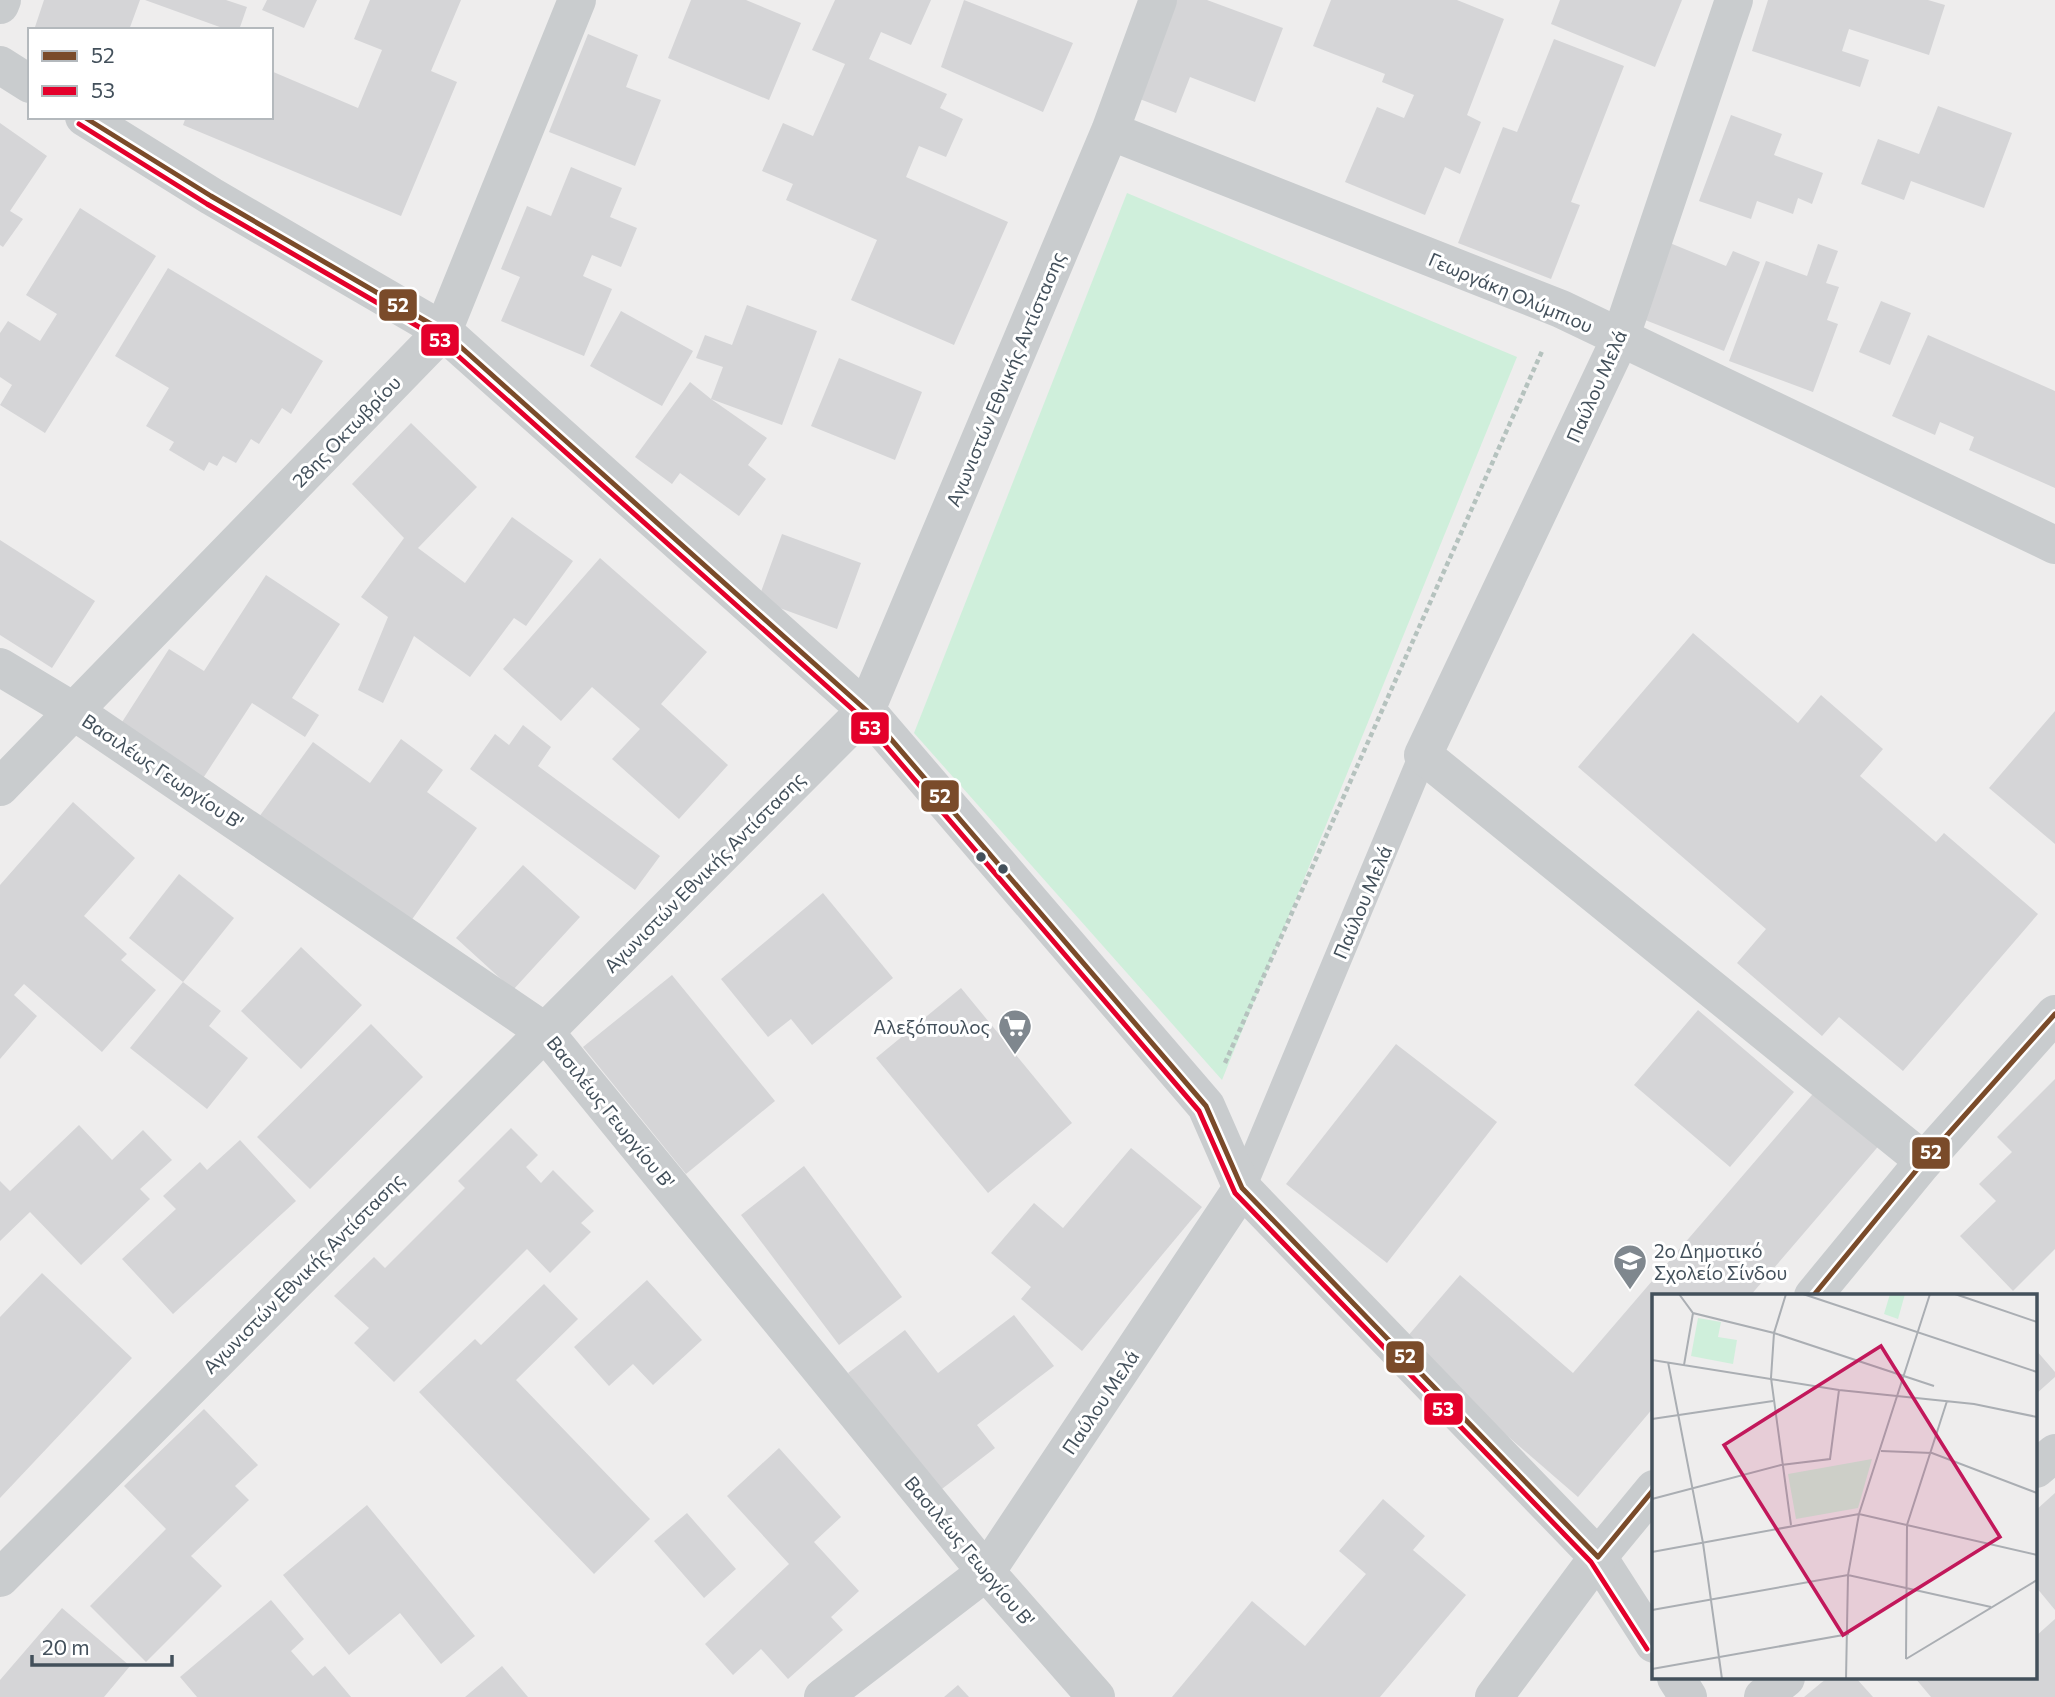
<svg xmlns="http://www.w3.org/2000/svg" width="2055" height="1697" font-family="Commissioner,sans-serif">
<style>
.green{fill:#cfefdb}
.building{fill:#d5d5d7}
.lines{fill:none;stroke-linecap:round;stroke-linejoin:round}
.path{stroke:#b5c2be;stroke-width:4.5;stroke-dasharray:5 3.5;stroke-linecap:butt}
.pedestrian{stroke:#c9ccce;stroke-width:28}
.minor{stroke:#c9ccce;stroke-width:38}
.tertiary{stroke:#c9ccce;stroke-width:38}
.bus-1-casing{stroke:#fff;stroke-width:10}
.bus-2-casing{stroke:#fff;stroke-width:10}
.bus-1{stroke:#7a4b2a;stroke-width:5}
.bus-2{stroke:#e4002b;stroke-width:5}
.bus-dot{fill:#43505b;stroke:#fff;stroke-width:2.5}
.labels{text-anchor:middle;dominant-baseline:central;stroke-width:6;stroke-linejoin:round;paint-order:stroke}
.street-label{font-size:19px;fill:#43505b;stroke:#fff}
.poi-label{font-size:19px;fill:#43505b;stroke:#fff;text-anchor:end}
.inset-road{fill:none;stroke:#aaaeb3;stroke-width:2}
.view{fill:#c2185b;fill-opacity:0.15;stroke:#c2185b;stroke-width:3.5}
.inset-edge{fill:none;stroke:#43505b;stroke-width:3.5}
.line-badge{stroke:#fff;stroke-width:2.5}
.badge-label{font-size:19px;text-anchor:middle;font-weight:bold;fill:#fff}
</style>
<rect width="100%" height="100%" fill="#eeeded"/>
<path class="green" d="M1127,193L1517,357L1222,1080L914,733Z"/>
<path class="building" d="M44,0H140L129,30H34Z
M145,0H226L247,7L239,30H228Z
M267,0H317L304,28L262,10Z
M370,0H461L431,71L457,82L401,216L183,125L186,117H271V71L358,108L382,50L354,39Z
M691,0H746L801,23L769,100L668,58Z
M835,0H931L911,45L881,32L869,59L947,94L940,108L963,119L946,157L919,146L906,177L1008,222L954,345L851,300L877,240L786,200L793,184L762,171L783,123L813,136L845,64L812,50Z
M964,0L1073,43L1043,112L941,67Z
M1167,0H1207L1283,28L1255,102L1190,77L1176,113L1132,96Z
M1331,0H1457L1504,19L1467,115L1481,122L1460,174L1445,167L1425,215L1345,182L1377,107L1404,118L1414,95L1382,82L1385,74L1313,46Z
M1560,0H1682L1655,67L1551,24Z
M1768,0H1928L1945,5L1929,55L1849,29L1842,51L1869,60L1860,87L1752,51Z
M588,34L638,55L626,87L661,100L635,166L549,132Z
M1554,39L1624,66L1571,202L1580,205L1551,279L1458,243L1503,127L1517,132Z
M1938,106L2012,133L1984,208L1911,181L1904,200L1861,184L1878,139L1919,154Z
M1731,115L1782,134L1774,155L1823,173L1812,204L1798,198L1793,214L1757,201L1751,219L1699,201Z
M0,123L47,156L10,211L23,219L3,247L0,245Z
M571,167L622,188L610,217L637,228L621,267L592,255L583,276L612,289L584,356L501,321L520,277L501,269L527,206L551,216Z
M80,208L156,256L45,433L0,405L12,385L0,377V333L8,321L40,341L57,314L26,295Z
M1665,241L1726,266L1733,251L1760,262L1724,351L1635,316Z
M1818,244L1838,251L1826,283L1839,287L1827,320L1838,324L1813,392L1729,361L1766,261L1807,276Z
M168,268L323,361L291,414L282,408L259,444L251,439L236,463L223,456L217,466L209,462L204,471L169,450L174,442L146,426L169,388L115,356Z
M1881,301L1911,313L1890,365L1859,352Z
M747,305L817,331L782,425L711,399L767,438L748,465L766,479L739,516L680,473L672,484L635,457L690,382L711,399L723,367L696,358L705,335L732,345Z
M621,311L693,351L662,406L590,366Z
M1928,335L2055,391V488L1969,450L1974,437L1940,422L1935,435L1892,416Z
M839,358L922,392L895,460L811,426Z
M411,423L477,487L418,548L465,583L512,517L573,561L526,626L514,618L470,677L414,636L383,703L358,690L388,617L361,597L404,538L352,484Z
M782,534L861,563L837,629L758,600Z
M0,540L95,601L52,668L0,635Z
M600,558L707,652L661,704L728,765L679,819L612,759L640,729L592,687L561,721L503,669Z
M266,575L340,624L292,698L319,715L305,737L252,703L198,786L115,733L169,649L204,671Z
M1693,633L1798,723L1821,695L1883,749L1860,776L1936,842L1944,833L2038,914L1903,1071L1839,1017L1822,1036L1737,963L1766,929L1578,767Z
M2055,711V844L1989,788Z
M523,725L551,747L538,766L660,856L635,890L470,769L495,734L509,745Z
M401,739L443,770L427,792L477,828L408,925L259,817L313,742L370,783Z
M73,802L135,858L84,916L127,954L121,960L156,990L102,1052L24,984L14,995L37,1016L0,1059V885Z
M523,865L580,917L513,990L456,938Z
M179,874L234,918L183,982L221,1011L209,1026L248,1058L207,1109L130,1048L183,982L129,938Z
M823,893L893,978L812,1045L791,1019L768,1037L721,979Z
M301,947L362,1005L301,1069L241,1011Z
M672,975L775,1101L686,1174L583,1047Z
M961,988L1072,1123L988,1193L876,1058Z
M1698,1010L1794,1092L1730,1167L1634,1085Z
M371,1024L423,1077L310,1189L257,1137Z
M1396,1044L1497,1122L1387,1263L1286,1184Z
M2055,1079V1249L2013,1291L1960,1236L1996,1201L1979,1184L2012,1152L1997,1137Z
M1824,1081L1888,1135L1750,1296H1654V1407L1578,1497L1401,1344L1460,1275L1573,1373Z
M79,1125L112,1160L143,1130L172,1160L140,1189L150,1199L81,1265L30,1212L0,1241V1181L10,1191Z
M511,1128L538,1155L526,1167L541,1183L553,1170L594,1211L581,1223L591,1232L550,1273L527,1249L394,1382L354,1343L369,1328L334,1296L374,1257L385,1268L465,1188L458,1181Z
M240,1140L296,1201L173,1314L122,1259L176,1209L163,1196L200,1162L207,1170Z
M1131,1148L1202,1207L1082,1351L1021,1299L1031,1287L991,1253L1034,1203L1063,1228Z
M804,1166L902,1297L839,1345L741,1215Z
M42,1273L132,1358L0,1498V1317Z
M647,1280L702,1340L653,1385L633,1364L609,1386L574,1347Z
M544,1284L578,1319L516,1380L650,1519L594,1574L419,1392L475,1339L481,1345Z
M1014,1315L1054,1366L977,1425L995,1448L938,1492L848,1373L905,1330L938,1373Z
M2036,1350L2055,1372V1377L2036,1394Z
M204,1409L258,1465L235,1486L249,1500L191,1556L222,1586L146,1662L90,1606L166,1529L124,1486Z
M779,1448L841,1517L814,1542L859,1591L831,1617L843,1630L788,1679L761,1649L733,1675L705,1644L789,1564L727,1496Z
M2055,1493V1610L2036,1587V1510Z
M1383,1499L1425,1536L1413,1550L1466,1595L1380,1697H1172L1252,1601L1305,1646L1366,1574L1339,1551Z
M367,1505L475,1636L441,1664L400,1613L349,1655L283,1575Z
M687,1513L736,1569L704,1598L654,1541Z
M271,1600L304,1639L291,1651L313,1676L325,1666L351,1697H197L180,1677Z
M62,1608L130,1666L104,1697H0V1680Z
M2055,1619V1697H1931L1915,1678H2036V1636Z
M502,1666L528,1697H465Z
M1827,1678H1856L1873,1697H1804Z
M958,1685L969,1697H944Z"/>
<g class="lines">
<path class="path" d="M1225,1063L1543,349"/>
<path class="pedestrian" d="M1242,1188L1423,755"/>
<path class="minor" d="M1734,0L1620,339L1423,755L1924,1161
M0,5L2,0
M0,65L30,84
M84,117L211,196L443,331L866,710L1206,1106L1242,1188L1598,1557L1654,1644
M1110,131L1561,309L2055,545
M0,667L75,712L544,1031L986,1572L1096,1697
M0,787L443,331L577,0
M2036,1469L2055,1453
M0,1578L866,710L1110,131L1158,0
M1676,1678L1688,1697
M823,1697L986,1572L1242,1188
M1763,1697L1786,1678"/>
<path class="tertiary" d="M1813,1296L1924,1161L2055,1014
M1494,1697L1598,1557L1654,1489"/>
<g class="bus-1-casing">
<path id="bus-1" d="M84,117L211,196L443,331L866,710L1206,1106L1242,1188L1598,1557L1654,1489
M1813,1296L1924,1161L2055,1014"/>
</g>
<g class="bus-2-casing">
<path id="bus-2" d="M79,124L207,204L438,338L860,716L1199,1111L1235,1193L1591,1562L1647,1649"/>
</g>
<use href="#bus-1" class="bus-1"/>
<use href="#bus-2" class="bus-2"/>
</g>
<defs>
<g id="supermarket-pin" transform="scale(1.75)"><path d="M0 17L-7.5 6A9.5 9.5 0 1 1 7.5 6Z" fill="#7f878e" stroke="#fff"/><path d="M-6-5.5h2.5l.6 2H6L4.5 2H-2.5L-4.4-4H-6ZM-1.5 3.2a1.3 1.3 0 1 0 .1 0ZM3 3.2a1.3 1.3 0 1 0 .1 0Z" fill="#fff"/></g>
<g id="school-pin" transform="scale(1.75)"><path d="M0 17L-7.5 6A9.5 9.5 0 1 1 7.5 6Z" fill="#7f878e" stroke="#fff"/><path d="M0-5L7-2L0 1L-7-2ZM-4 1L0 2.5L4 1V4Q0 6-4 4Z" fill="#fff"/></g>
</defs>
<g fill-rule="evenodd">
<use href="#supermarket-pin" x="1015" y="1026"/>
<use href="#school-pin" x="1630" y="1261"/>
</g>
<g class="bus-dot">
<circle cx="981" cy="857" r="6"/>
<circle cx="1003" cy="869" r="6"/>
</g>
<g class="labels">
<g class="street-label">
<text transform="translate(1511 292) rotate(23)">Γεωργάκη Ολύμπιου</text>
<text transform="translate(1005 379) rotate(-67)">Αγωνιστών Εθνικής Αντίστασης</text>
<text transform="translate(1596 386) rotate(-66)">Παύλου Μελά</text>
<text transform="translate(346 431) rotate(-46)">28ης Οκτωβρίου</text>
<text transform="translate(163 771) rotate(34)">Βασιλέως Γεωργίου Β'</text>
<text transform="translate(704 872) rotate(-45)">Αγωνιστών Εθνικής Αντίστασης</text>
<text transform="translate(1362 902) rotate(-67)">Παύλου Μελά</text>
<text transform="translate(611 1112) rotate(51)">Βασιλέως Γεωργίου Β'</text>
<text transform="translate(303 1273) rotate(-45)">Αγωνιστών Εθνικής Αντίστασης</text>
<text transform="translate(1100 1402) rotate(-56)">Παύλου Μελά</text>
<text transform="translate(970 1551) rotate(50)">Βασιλέως Γεωργίου Β'</text>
</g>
<g class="poi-label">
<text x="990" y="1026">Αλεξόπουλος</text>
<text x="1654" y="1250" text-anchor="start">2o Δημοτικό<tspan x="1654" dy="22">Σχολείο Σίνδου</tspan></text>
</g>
</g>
<g transform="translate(1652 1294)">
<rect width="385" height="385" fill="#eeeded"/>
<path d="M238,0H253L246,25L232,20ZM46,24L69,28L66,43L85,46L81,70L39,62ZM220,165L206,214L144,225L136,180Z" fill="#cfefdb"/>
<path class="inset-road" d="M27,0L41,19L122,39L282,92M134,0L122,39L119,84L139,231M151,0L385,78M303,0L385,28M0,66L187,96L322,110L385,123M16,68L51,249L70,385M32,71L41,19M0,125L121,107M229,157L280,159L385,199M0,205L129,171L178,165L187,96M0,258L207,220L385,261M0,316L196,281L339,313M254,365L255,231L295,107M254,365L385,286M0,375L197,340M194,385L196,281L207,220L278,0"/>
<path class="view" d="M229,52L348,243L191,341L72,151Z"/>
<rect width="385" height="385" class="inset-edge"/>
</g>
<g class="line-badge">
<rect x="378" y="288" width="40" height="34" rx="7" fill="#7a4b2a"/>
<rect x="420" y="323" width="40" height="34" rx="7" fill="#e4002b"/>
<rect x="850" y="711" width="40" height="34" rx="7" fill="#e4002b"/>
<rect x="920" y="779" width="40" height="34" rx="7" fill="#7a4b2a"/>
<rect x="1911" y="1136" width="40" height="34" rx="7" fill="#7a4b2a"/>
<rect x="1385" y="1340" width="40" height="34" rx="7" fill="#7a4b2a"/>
<rect x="1423" y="1392" width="41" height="34" rx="7" fill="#e4002b"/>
</g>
<g class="badge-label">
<text x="398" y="312">52</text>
<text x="440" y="347">53</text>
<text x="870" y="735">53</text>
<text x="940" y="803">52</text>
<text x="1931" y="1159">52</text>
<text x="1405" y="1363">52</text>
<text x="1443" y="1416">53</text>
</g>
<rect x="28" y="28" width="245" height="91" fill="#ffffff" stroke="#b4b9bd" stroke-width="2"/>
<rect x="42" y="51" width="35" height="10" fill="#7a4b2a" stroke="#b4b9bd" stroke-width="2"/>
<text x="91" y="63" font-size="21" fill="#43505b">52</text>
<rect x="42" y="86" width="35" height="10" fill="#e4002b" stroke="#b4b9bd" stroke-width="2"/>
<text x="91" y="98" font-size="21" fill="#43505b">53</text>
<path d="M32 1655v10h140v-10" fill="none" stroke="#43505b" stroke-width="3.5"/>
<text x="42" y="1655" font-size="21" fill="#43505b" stroke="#ffffff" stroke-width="5" paint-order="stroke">20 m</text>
</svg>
